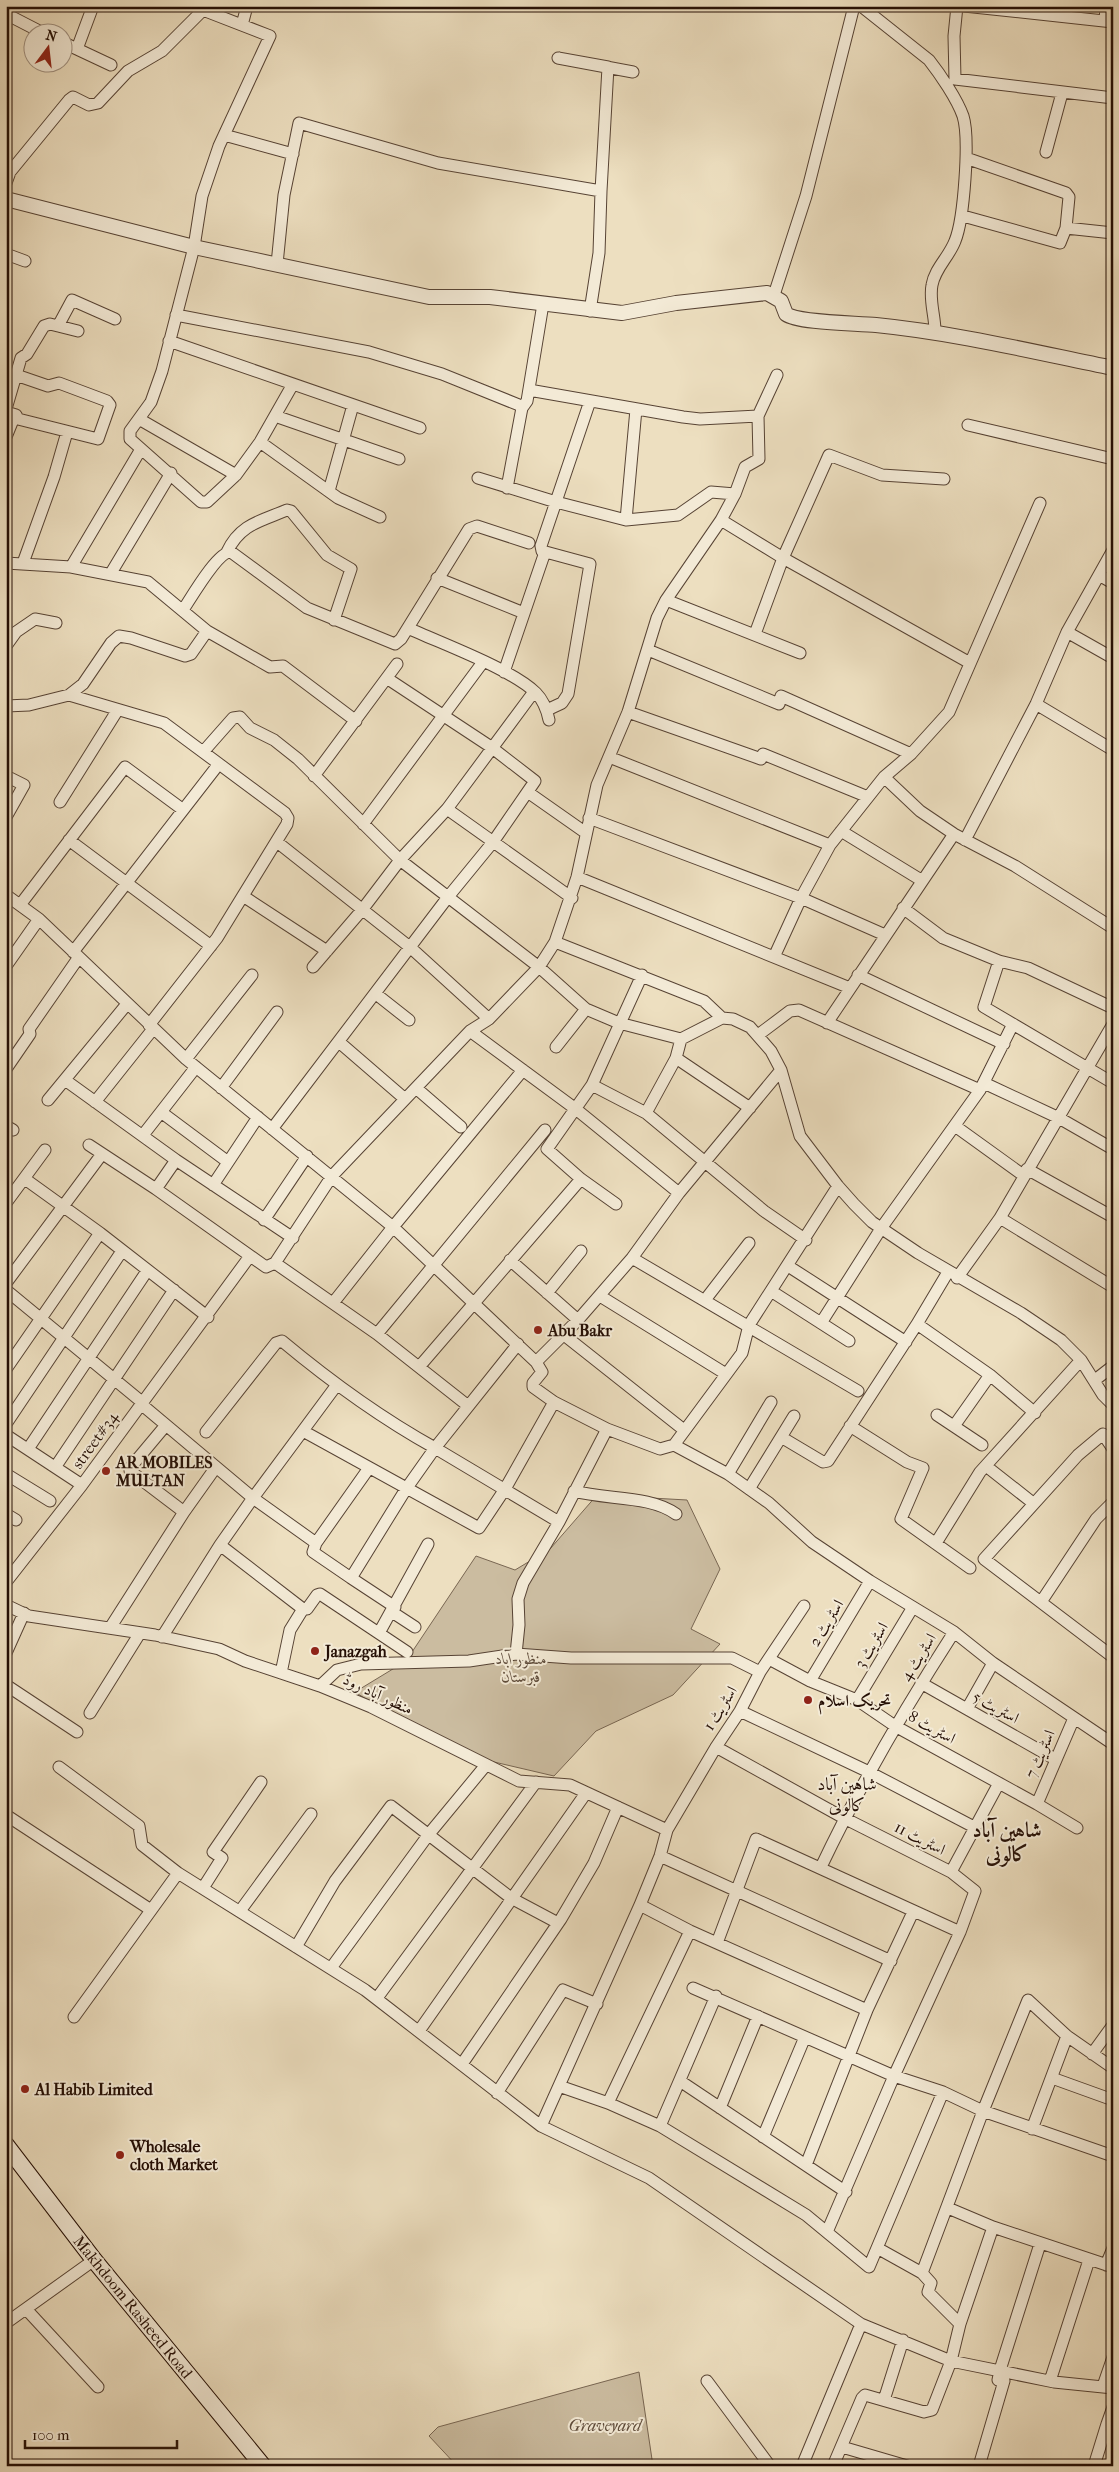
<svg xmlns="http://www.w3.org/2000/svg" width="1119" height="2472" font-family="'IM FELL French Canon',Amiri,serif">
<style>
.green{fill:#cbbca0;stroke:#786652}
.lines{fill:none;stroke-linecap:round;stroke-linejoin:round}
.minor-casing{stroke:#574334;stroke-width:13}
.tertiary-casing{stroke:#574334;stroke-width:16}
.secondary-casing{stroke:#250f05;stroke-width:18}
.minor{stroke:#f3ead6;stroke-width:11}
.tertiary{stroke:#f3ead6;stroke-width:14}
.secondary{stroke:#f3ead6;stroke-width:16}
.poi-dot{fill:#8f2418;stroke:#f3ead6;stroke-width:2}
.labels{text-anchor:middle;dominant-baseline:central;stroke-width:4;stroke-linejoin:round;paint-order:stroke}
.poi-label{font-size:16px;font-weight:bold;fill:#250f05;stroke:#f3ead6;text-anchor:start}
.street-label{font-size:16px;fill:#250f05;stroke:#f3ead6}
.park-label{font-size:16px;font-style:italic;fill:#5f4c3b;stroke:#f3ead6}
.neighbourhood-label{font-size:18px;fill:#250f05;stroke:#f3ead6}
.district-label{font-size:21px;font-weight:bold;fill:#250f05;stroke:#f3ead6}
</style>
<rect width="100%" height="100%" fill="#eddfc0"/>
<filter id="stains"><feTurbulence type="fractalNoise" baseFrequency=".004" numOctaves="4"/><feColorMatrix values="0 0 0 0 .2 0 0 0 0 .09 0 0 0 0 .02 0 0 0 .5 -.17"/></filter>
<radialGradient id="worn" r=".72"><stop offset=".6" stop-color="#630" stop-opacity="0"/><stop offset="1" stop-color="#630" stop-opacity=".3"/></radialGradient>
<path class="green" d="M597,1495L687,1500L720,1569L691,1629L720,1644L673,1695L596,1731L554,1776L447,1751L355,1692L406,1661L476,1556L515,1570L550,1549Z
M639,2372L653,2466H457L429,2436L438,2427Z"/>
<g class="lines">
<g class="minor-casing">
<path id="minor" d="M861,6L929,60C940,74 957,99 963,116C970,138 964,219 955,241C949,257 935,268 932,285C929,300 935,316 935,331
M957,6L954,36L955,79L1113,98
M964,6L1113,22
M6,14L41,32
M1105,21L1106,6
M242,25L247,6
M62,42L111,65
M77,49L93,6
M224,135L293,154
M1046,152L1062,93
M6,183L10,172L69,100L73,97L89,105L98,103L128,71L162,51L203,10L270,36L219,146L202,196L194,247L162,371L151,402L130,431V439L201,502H207L236,475L260,442L293,384
M601,191L608,67L558,58L633,72
M963,216L1060,243L1066,228L1069,197L1066,193L966,158
M1066,228L1113,233
M6,254L25,261
M277,264L284,195L299,123L438,163L601,191L599,253L590,311
M774,295L806,196L854,6
M176,315L369,352L442,374L519,405L522,408L521,413L507,488
M58,326L72,300L115,319
M169,341L420,428
M529,390L683,417L700,419L758,416
M522,408L527,401L543,304
M6,409L21,358L27,354L44,326L50,324L78,331
M6,412L16,415L18,419L98,439L110,405L107,401L59,383L48,386L16,375
M275,416L399,459
M139,419L236,475
M968,425L1113,459
M6,437L15,415
M260,442L338,498L380,517
M478,478L556,502L626,520L678,515L711,492L735,494
M329,491L353,405
M626,520L636,409
M721,520L783,558L970,663
M227,552C240,524 261,521 287,510L291,511L327,555L351,569L334,620
M6,563L71,567L148,582L207,631L270,667L283,666L356,721
M23,563L54,477L67,432
M71,567L141,449
M111,573L171,473
M1099,575L1113,583
M437,578L524,613
M666,600L800,653
M183,610C191,598 218,551 231,552L307,608L395,644L401,639L469,529L477,526L529,543
M408,628C440,643 512,669 536,693C543,700 547,710 549,720
M1067,632L1113,658
M755,634L783,558L829,455L882,475L944,479
M6,646L16,632L35,619L56,623
M648,650L779,704L781,696L911,754
M504,672L545,552
M69,695L83,684L111,643L119,636L131,638L185,656L191,654L207,631
M1036,704L1113,750
M6,706L29,705L69,695L164,723L203,752L233,718L240,717L250,728L274,740L298,759L400,860L539,967L586,1009L619,1023L681,1039L722,1018L733,1019L750,1027L771,1051L781,1070L800,1136L838,1186L854,1204L872,1222L918,1253L1021,1313L1061,1340L1081,1360L1103,1395L1113,1405
M547,710L562,703L568,694L590,564L542,551L541,546L590,401
M628,712L761,759L763,754L868,797
M609,757L830,845
M6,776L24,785L6,817
M314,776L397,664
M884,777L920,811L954,834L1015,866L1113,928
M529,793L586,833
M60,802L117,711
M447,809L572,898
M589,818L801,898L885,935
M363,824L483,662
M841,831L921,880
M69,840L211,946
M965,840L1036,704L1067,632L1113,550
M277,842L411,948L489,1019
M577,877L850,988
M6,895L39,919L186,1059L393,1227L536,1362L578,1320L632,1258L679,1193L781,1070
M243,896L327,951
M20,905L125,767L182,809
M903,908L943,938L999,961L1028,968L1113,1008
M555,942L704,1001L722,1018
M73,952L218,765
M774,957L801,898L830,845L884,777L911,754L949,712L1040,503
M999,961L984,1007L1113,1083
M6,966L39,919
M313,967L362,910L400,860L447,809L533,693
M858,975L1004,1044
M376,994L409,1020
M827,1023L954,834
M149,1025L217,938L287,824L288,818L285,813L203,752
M470,1031L577,1110L679,1193
M758,1035L790,1011L799,1010L980,1090
M339,1042L405,1099
M556,1047L586,1009
M676,1058L750,1108
M186,1059L252,975
M6,1069L30,1034L29,1029L79,957
M65,1080L176,1160L293,1238
M984,1083L1059,1118L1113,1149
M592,1085L646,1113L764,1211L806,1240
M221,1088L277,1012
M416,1088L461,1127
M48,1100L127,1004
M95,1102L153,1029
M161,1112L228,1162
M646,1113L676,1058L681,1039
M6,1126L13,1130
M955,1126L1023,1175
M272,1129L448,897L493,842L535,781L491,747L388,679
M143,1135L196,1067
M89,1145L156,1189L266,1267L275,1263L332,1176L470,1031L489,1019L539,967L555,942L577,877L597,785L628,712L657,618L666,600L721,520L735,494L745,467L759,459L758,416L777,375
M1027,1169L1113,1217
M25,1179L100,1233L208,1317
M213,1185L258,1117
M156,1189L176,1160
M6,1203L45,1150
M616,1204L581,1179L547,1149L592,1085L642,975
M1000,1218L1113,1287
M264,1220L307,1156
M632,1258L858,1391
M510,1260L578,1320
M275,1263L377,1334L467,1405
M788,1266L906,1342
M957,1278L1000,1218L1113,1024
M6,1283L102,1154
M6,1290L143,1403
M771,1291L849,1341
M547,1293L581,1251
M600,1296L726,1374
M705,1300L749,1243
M333,1303L393,1227L523,1070
M821,1323L882,1227L980,1090L1013,1024
M917,1324L990,1375L1035,1413
M377,1334L545,1130
M564,1335L684,1430
M518,1344L435,1448L559,1522
M536,1362L542,1372L533,1383V1387L554,1402L607,1429L660,1449L674,1445L742,1353L749,1325L838,1186
M419,1367L581,1179
M6,1369L100,1233
M1095,1380L1113,1366
M141,1404L253,1498L336,1386
M937,1415L982,1445
M6,1424L122,1251
M166,1425L130,1468V1471L184,1512L216,1467
M850,1426L907,1462L923,1468L901,1519L970,1568
M954,1426L990,1375
M303,1431L479,1528L505,1489L554,1402
M206,1432L276,1343L282,1341C330,1381 379,1417 435,1448L406,1489L351,1578L395,1607
M6,1435L82,1485
M781,1437L823,1462L828,1461L917,1324L948,1272
M674,1445L728,1474L769,1503L812,1542L870,1581L954,1632L993,1663L1113,1744
M28,1449L147,1271
M1113,1449L1103,1434L1078,1455L984,1559L1113,1657
M56,1466L174,1290
M986,1466L1033,1503
M6,1474L50,1501
M728,1474L771,1402
M749,1489L794,1416
M574,1491C606,1500 650,1495 676,1514
M6,1514L16,1520
M316,1543L313,1552L351,1578
M936,1543L980,1472L1081,1360
M6,1582L82,1485L250,1256
M1041,1602L1096,1519L1113,1502
M6,1605L29,1616L155,1635L219,1649L245,1661L320,1686L371,1707L519,1781L570,1785L667,1830
M303,1609H307L317,1595L320,1594L407,1652
M392,1612L415,1627
M110,1628L184,1512
M379,1633L428,1544
M162,1637L220,1545
M6,1653L24,1613
M516,1654L519,1625L518,1599L523,1583L559,1522L607,1429
M769,1659L810,1681L857,1700L895,1726L1037,1804L1077,1828
M281,1673L290,1630L303,1609L220,1545L253,1498L316,1543L369,1468
M810,1681L870,1581
M921,1683L1055,1759
M6,1685L77,1732
M320,1686L337,1670L361,1664L469,1661L516,1654L571,1658H732L760,1672
M857,1700L913,1607
M967,1709L993,1663
M740,1711L869,1772L974,1827
M90,1713L140,1633
M716,1747L844,1818L951,1872L975,1891L960,1932L894,2076L827,2232
M59,1767L139,1826L142,1845L178,1873L365,1990L541,2126L649,2178L861,2324L951,2361L1054,2382L1113,2388
M1037,1804L1074,1718
M6,1815L151,1910
M660,1856L891,1961
M821,1867C860,1785 905,1708 954,1632
M951,1872L999,1783
M203,1888L222,1858L213,1852L261,1782
M640,1905L690,1931L867,2010
M240,1911L311,1814
M717,1943L756,1839L960,1932
M296,1947L335,1881L391,1806L511,1898L558,1923
M331,1968L429,1834L486,1765
M693,1988L894,2076L943,2092L983,2111L1113,2156
M377,1998L536,1782
M74,2017L178,1873
M419,2031L586,1793
M1092,2054L1113,2025
M462,2064L561,1919L594,1863L618,1807
M1052,2078L1113,2100
M680,2081L846,2192
M559,2086L608,2103L660,2126L806,2215L869,2267L943,2092
M497,2093L563,1990L597,2004
M608,2103L690,1931
M720,2108L758,2016
M541,2126L640,1905L660,1856L667,1830L716,1747L740,1711L760,1672L804,1606
M660,2126L716,1996
M1032,2129L1067,2036
M763,2137L805,2037
M806,2165L867,2010L913,1912
M948,2208L993,2227L1113,2267
M1106,2265L1113,2248
M922,2273L983,2111L1028,2000L1067,2036L1113,2068
M26,2309L98,2387
M6,2323L94,2260
M960,2324L993,2227
M707,2381L770,2466
M1050,2381L1089,2260
M1103,2386L1113,2357
M884,2400L903,2340
M1107,2424L1113,2407
M842,2447L907,2466
M802,2466L861,2324
M833,2466L862,2398L865,2395L924,2412L932,2410L951,2361L960,2324L928,2292L931,2283L922,2273L879,2249
M979,2466L1004,2381L998,2380L1000,2370L1040,2244
M1094,2466L1107,2424L1113,2427"/>
</g>
<g class="tertiary-casing">
<path id="tertiary" d="M6,199L194,247L429,297H490L622,313L676,303L767,293L781,301L786,314C798,323 856,323 876,325C956,333 1034,352 1113,368"/>
</g>
<g class="secondary-casing">
<path id="secondary" d="M6,2145L94,2260L263,2466"/>
</g>
<use href="#minor" class="minor"/>
<use href="#tertiary" class="tertiary"/>
<use href="#secondary" class="secondary"/>
</g>
<g class="poi-dot">
<circle cx="538" cy="1330" r="5"/>
<circle cx="106" cy="1471" r="5"/>
<circle cx="315" cy="1651" r="5"/>
<circle cx="808" cy="1700" r="5"/>
<circle cx="25" cy="2089" r="5"/>
<circle cx="120" cy="2155" r="5"/>
</g>
<g class="labels">
<g class="poi-label">
<text x="548" y="1330">Abu Bakr</text>
<text x="116" y="1462">AR MOBILES<tspan x="116" dy="18">MULTAN</tspan></text>
<text x="325" y="1651">Janazgah</text>
<text x="818" y="1700">تحریک اسلام</text>
<text x="35" y="2089">Al Habib Limited</text>
<text x="130" y="2146">Wholesale<tspan x="130" dy="18">cloth Market</tspan></text>
</g>
<g class="street-label">
<text transform="translate(95 1440) rotate(-54)">street#34</text>
<text transform="translate(826 1623) rotate(-59)">اسٹریٹ 2</text>
<text transform="translate(871 1645) rotate(-59)">اسٹریٹ 3</text>
<text transform="translate(918 1657) rotate(-58)">اسٹریٹ 4</text>
<text transform="translate(378 1694) rotate(25)">منظور آباد روڈ</text>
<text transform="translate(996 1707) rotate(29)">اسٹریٹ 5</text>
<text transform="translate(720 1708) rotate(-58)">اسٹریٹ 1</text>
<text transform="translate(932 1727) rotate(29)">اسٹریٹ 8</text>
<text transform="translate(1040 1754) rotate(-67)">اسٹریٹ 7</text>
<text transform="translate(920 1838) rotate(27)">اسٹریٹ 11</text>
<text transform="translate(133 2307) rotate(51)">Makhdoom Rasheed Road</text>
</g>
<g class="park-label">
<text x="521" y="1658">منظور آباد<tspan x="521" dy="18">قبرستان</tspan></text>
<text x="605" y="2425">Graveyard</text>
</g>
<g class="neighbourhood-label">
<text x="847" y="1784">شاہین آباد<tspan x="847" dy="21">کالونی</tspan></text>
</g>
<g class="district-label">
<text x="1007" y="1830">شاہین آباد<tspan x="1007" dy="24">کالونی</tspan></text>
</g>
</g>
<rect width="1119" height="2472" fill="none" stroke="#eddfc0" stroke-width="25"/>
<rect x="8" y="8" width="1104" height="2457" fill="none" stroke="#250f05" stroke-width="2.5"/>
<rect x="12" y="12" width="1094" height="2447" fill="none" stroke="#250f05"/>
<g transform="translate(48 48) rotate(15)"><circle r="24" fill="#f3ead6" stroke="#a19282"/>
<path d="M0-4L9 19L0 12L-9 19Z" fill="#8f2418"/>
<text y="-8" font-size="14" font-weight="bold" text-anchor="middle" fill="#250f05">N</text>
</g>
<path d="M25 2440v8h152v-8" fill="none" stroke="#250f05" stroke-width="2.5"/>
<text x="32" y="2440" font-size="15" fill="#250f05" stroke="#f3ead6" stroke-width="4" paint-order="stroke">100 m</text>
<rect width="100%" height="100%" filter="url(#stains)"/>
<rect width="100%" height="100%" fill="url(#worn)"/>
</svg>
